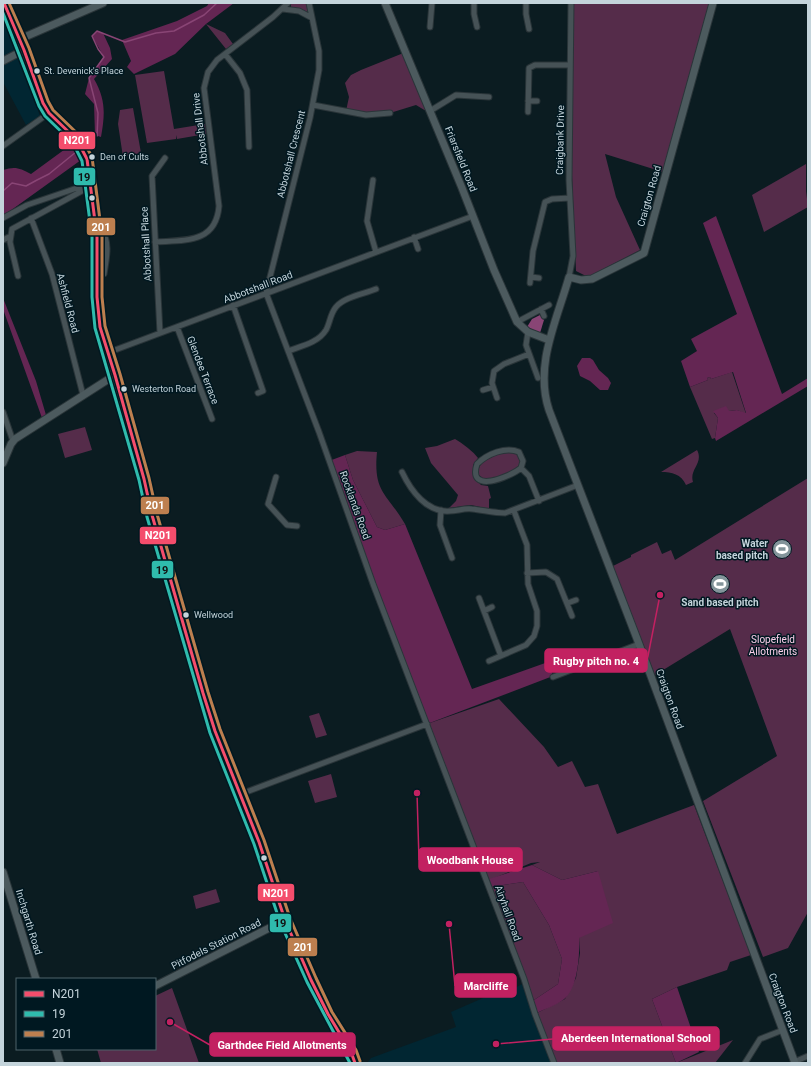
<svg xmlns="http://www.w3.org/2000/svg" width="811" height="1066" font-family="Roboto,sans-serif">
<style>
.built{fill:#012632}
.green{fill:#552c4a}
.forest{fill:#642653}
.water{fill:#894575}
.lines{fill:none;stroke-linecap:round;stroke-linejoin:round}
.stream{stroke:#894575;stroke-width:1.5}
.street-casing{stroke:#2a3539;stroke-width:7}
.secondary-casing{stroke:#2a3539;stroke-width:9}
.primary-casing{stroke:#2a3539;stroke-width:10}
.street{stroke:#465256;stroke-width:5}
.secondary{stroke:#4c5a5e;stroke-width:7}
.primary{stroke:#46585d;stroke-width:8}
.bus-1-casing{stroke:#001821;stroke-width:6}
.bus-2-casing{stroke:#001821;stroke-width:6}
.bus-3-casing{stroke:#001821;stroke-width:6}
.bus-1{stroke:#f44d6c;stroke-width:3}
.bus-2{stroke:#2fbbad;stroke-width:3}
.bus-3{stroke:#bd7f4f;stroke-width:3}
.bus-dot{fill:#c4d4db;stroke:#001821;stroke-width:1.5}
.labels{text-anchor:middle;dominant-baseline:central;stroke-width:3;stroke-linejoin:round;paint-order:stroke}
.bus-label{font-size:9px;fill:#c4d4db;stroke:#001821;text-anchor:start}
.street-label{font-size:10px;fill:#c4d4db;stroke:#001821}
.poi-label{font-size:10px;font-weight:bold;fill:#c4d4db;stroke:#001821;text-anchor:end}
.park-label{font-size:10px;fill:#fccfea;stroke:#001821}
.leader{fill:none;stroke:#c22161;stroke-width:1.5}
.callout-dot{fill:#c22161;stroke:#001821;stroke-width:1.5}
.callout{fill:#c22161;stroke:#c22161;stroke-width:1.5}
.callout-label{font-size:11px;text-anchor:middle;font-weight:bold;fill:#fff}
.line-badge{stroke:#001821;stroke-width:1.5}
.badge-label{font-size:11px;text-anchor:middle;font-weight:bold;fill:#fff}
.pale-badge-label{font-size:11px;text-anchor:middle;font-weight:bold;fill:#111}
</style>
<rect width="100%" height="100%" fill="#0b1c21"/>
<path class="built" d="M3,13L40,116L26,125L3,82Z
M522,984L551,1063H367L371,1058L456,1027L451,1012L499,991L515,988Z"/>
<path class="green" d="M291,3H307L308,11L307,12L291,8Z
M571,3H709L663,172L605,154L616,197L640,250L588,277L576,271L572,176Z
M206,24L225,33L233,44L226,49Z
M406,52L431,114L416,105L390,113L378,115L346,111L349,97L345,83L351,75L361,70Z
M164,71L174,129L205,124L206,134L177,139L176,135V139L147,143L135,75Z
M133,108L141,153L123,157L118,124L120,110Z
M806,164V191L808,207L764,232L752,195Z
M732,372L746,414L737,410L714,413L718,418L715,438L712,439L690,387L708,380L707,378L710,377L711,379Z
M85,427L92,450L65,458L58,434Z
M455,439C462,443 474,452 478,458L473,465V476L481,485L488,486L491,498L489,499V509L471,505L449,508L456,501L458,495L431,463L425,448L437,446Z
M697,450C704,463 689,469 693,482L686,485C681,474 672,472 661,472Z
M357,451L377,452C373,493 387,493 405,524L385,530L377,527L353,480L345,455Z
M510,451L517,453L521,462C516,475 497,478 485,480L479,475C475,459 499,454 510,451Z
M808,478V912L788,948L763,957L703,801L777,756L730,629L655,675L623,592L619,593L609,568L631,557V555L657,542L662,554L671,550L675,560Z
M499,699L544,747L558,767L572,761L585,787L598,784L617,834L694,805L751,955L730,962L727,970L677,987L652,999L676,1063L733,1040L715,1063H554L535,1014L565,999L576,978L580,953L579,938L598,871L562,880L532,865L540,862L531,863L492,879L486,880L427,724Z
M319,713L327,735L316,738L309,716Z
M331,774L337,797L315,803L308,781Z
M523,882L549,925L562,959L558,984L531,1002L489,887Z
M216,889L220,902L196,909L193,896Z
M172,988L199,1063H101L97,1049H155V996Z"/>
<path class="forest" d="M209,3H234L206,24L175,54L134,74L127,67L131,61L122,40L177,21L207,6Z
M97,31L103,33L110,48L112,59L94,79C106,100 105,114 101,137L95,135L94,104L85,94L89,78L104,57L92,36Z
M72,144L81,160L3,216V170C15,166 20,168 31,174Z
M716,216L782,394L808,378V386L716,441L715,438L718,418L713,411L726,406L729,411L737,410L746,413L733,372L711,379L710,377L707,378L708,380L690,387L681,361L697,351L691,339L737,314L703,223Z
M3,298L36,381L46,415L42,418L3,309Z
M582,358H590L593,360L599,370L608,378L611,383L608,390H600L590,381L580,376L577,366Z
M345,455L353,480L377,527L385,530L405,524L472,689L548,662L553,676L427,724L329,461Z
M532,865L562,880L598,871L613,923L579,938C580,954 578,990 563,1000C555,1006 544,1009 535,1014L531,1002L558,984L562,959L549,925L523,882L489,887L486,880Z
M677,987L699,1052L676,1063L652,999Z"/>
<path class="water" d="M540,315L544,320L540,333L527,327L532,319Z"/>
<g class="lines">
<path class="stream" d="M97,136L98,113L89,78L104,57L98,49L92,36L97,31L125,42L156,33L174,31L204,15L217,3
M3,191L12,183L26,186L37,180L49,174L76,152"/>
<g class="street-casing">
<path id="street" d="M309,3L319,51V70L310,118L266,293L319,432L373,584L524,979L535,1014L554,1063
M474,3V14L477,27
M526,3V14L529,29
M283,9L299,11L312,18
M430,27L432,3
M225,54L240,73L247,90L249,147
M528,101H537
M313,105L366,115L390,113
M430,111L456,95L489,97
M528,112L529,68L535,65H570
M3,146L49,113
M373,180L367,221L376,252
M3,218L27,205L83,186H89
M31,218L52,274L83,395
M96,230H101C111,241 106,261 104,274L97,276
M414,237L418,249
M3,240L9,237
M155,242C184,240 216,244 219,206L204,88L208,72L217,60L273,17L288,3
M18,276L10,242L12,229L91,186
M531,277L539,278
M569,277L573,256L569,180L571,3
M530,283L533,251L545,202L552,199L570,198
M233,305L263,391L258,393
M541,309L544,316
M517,322L549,305
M177,327L212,419
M528,332L526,345L538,378
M160,333L152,176L165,158
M288,351C301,346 318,343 326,330C330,323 330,314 336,307C344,297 364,294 376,289
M107,353L473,216
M483,390L493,387
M497,398L492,383L494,371L504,364L529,354
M3,412L13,441
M521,468C510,477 467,495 477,464C487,454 506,446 519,452L523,461L521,468L529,476L539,501
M402,472C411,491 427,513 450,511C457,511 464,508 472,509C483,510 493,513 505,513L578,485
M276,477L268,504L287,525L297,526
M441,510L440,525L452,558
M527,573L546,572L557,579L572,616
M479,598L501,656
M568,603L576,600
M484,611L492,607
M489,661L526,645L534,636L537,626V611L528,584L527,545L514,511
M553,677L639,644
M241,794L427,724
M794,1062L808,1056
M745,1063L760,1039L783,1030"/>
</g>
<g class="secondary-casing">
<path id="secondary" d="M385,3L462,188L494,270L517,322L528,332L549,340
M713,3L644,253L592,279L581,280L569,277C557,320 534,365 549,410L639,644L795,1063
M20,39L103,3
M3,61L24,50
M3,463L11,444L15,439L115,375
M3,872L36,979
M155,986L285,920
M56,1049L60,1063"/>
</g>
<g class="primary-casing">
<path id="primary" d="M4,3L24,50L43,103L49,113L77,140L87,159L97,237V297L100,327L115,375L130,434L144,479L152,515L162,545L203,693L215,731L259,842L285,920L311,980L328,1014L351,1052L355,1063"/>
</g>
<use href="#street" class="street"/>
<use href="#secondary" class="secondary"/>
<use href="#primary" class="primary"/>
<g class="bus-1-casing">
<path id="bus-1" d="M4,3L24,50L43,103L49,113L77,140L87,159L97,237V297L100,327L115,375L144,479L152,515L203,693L215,731L259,842L285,920L311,980L328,1014L351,1052L355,1063"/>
</g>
<g class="bus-2-casing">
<path id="bus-2" d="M3,13L39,106L45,116L73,143L82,161L92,237V297L95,328L139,480L147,517L210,733L254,844L280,922L307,982L350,1063"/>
</g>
<g class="bus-3-casing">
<path id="bus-3" d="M9,3L29,48L48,101L53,110L81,137L92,157L102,236V297L105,326L120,374L149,478L157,514L208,692L220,729L264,840L290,918L316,978L332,1012L356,1050L360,1061"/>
</g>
<use href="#bus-1" class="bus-1"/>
<use href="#bus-2" class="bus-2"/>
<use href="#bus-3" class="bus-3"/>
</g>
<defs>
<g id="stadium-disc" transform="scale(1)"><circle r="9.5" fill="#83949a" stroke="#001821"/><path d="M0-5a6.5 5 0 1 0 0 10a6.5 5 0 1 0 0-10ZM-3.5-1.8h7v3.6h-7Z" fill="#fff"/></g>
</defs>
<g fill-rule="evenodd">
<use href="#stadium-disc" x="782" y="549"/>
<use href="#stadium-disc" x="720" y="584"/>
</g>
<g class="bus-dot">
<circle cx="37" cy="71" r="3.5"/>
<circle cx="92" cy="157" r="3.5"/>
<circle cx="92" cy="198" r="3.5"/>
<circle cx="124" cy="389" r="3.5"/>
<circle cx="186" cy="615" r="3.5"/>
<circle cx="264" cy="858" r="3.5"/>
</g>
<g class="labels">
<g class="bus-label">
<text x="44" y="71">St. Devenick's Place</text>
<text x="100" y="157">Den of Cults</text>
<text x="132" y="389">Westerton Road</text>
<text x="194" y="615">Wellwood</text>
</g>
<g class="street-label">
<text transform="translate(200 129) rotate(-97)">Abbotshall Drive</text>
<text transform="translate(560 140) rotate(-89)">Craigbank Drive</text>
<text transform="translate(291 154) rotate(-76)">Abbotshall Crescent</text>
<text transform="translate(461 159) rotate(68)">Friarsfield Road</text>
<text transform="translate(649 196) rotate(-74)">Craigton Road</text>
<text transform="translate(146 244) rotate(-93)">Abbotshall Place</text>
<text transform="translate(258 287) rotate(-21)">Abbotshall Road</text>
<text transform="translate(68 303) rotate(75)">Ashfield Road</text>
<text transform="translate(203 370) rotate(69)">Glendee Terrace</text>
<text transform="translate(355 505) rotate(70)">Rocklands Road</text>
<text transform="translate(670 699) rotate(70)">Craigton Road</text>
<text transform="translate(508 913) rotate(70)">Airyhall Road</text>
<text transform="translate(29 922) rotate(73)">Inchgarth Road</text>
<text transform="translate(216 944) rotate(-27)">Pitfodels Station Road</text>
<text transform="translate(783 1003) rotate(69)">Craigton Road</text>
</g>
<g class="poi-label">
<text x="768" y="543">Water<tspan x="768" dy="12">based pitch</tspan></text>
<text x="720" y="602" text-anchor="middle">Sand based pitch</text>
</g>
<g class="park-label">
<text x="773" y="639">Slopefield<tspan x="773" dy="12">Allotments</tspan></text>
</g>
</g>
<path class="leader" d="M660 595L647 661M417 793L419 860M449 924L455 986M496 1044L553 1039M170 1022L210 1045"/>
<g class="callout-dot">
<circle cx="660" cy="595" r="4"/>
<circle cx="417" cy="793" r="4"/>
<circle cx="449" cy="924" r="4"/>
<circle cx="496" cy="1044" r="4"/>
<circle cx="170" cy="1022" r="4"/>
</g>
<g class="callout">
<rect x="545" y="649" width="102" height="23" rx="4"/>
<rect x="419" y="848" width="103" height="23" rx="4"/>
<rect x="455" y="974" width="61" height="23" rx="4"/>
<rect x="553" y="1027" width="166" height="23" rx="4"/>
<rect x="210" y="1033" width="145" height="23" rx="4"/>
</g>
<g class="callout-label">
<text x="596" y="665">Rugby pitch no. 4</text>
<text x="470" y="864">Woodbank House</text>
<text x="486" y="990">Marcliffe</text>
<text x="636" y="1042">Aberdeen International School</text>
<text x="282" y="1049">Garthdee Field Allotments</text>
</g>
<g class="line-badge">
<rect x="58" y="131" width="38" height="19" rx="4" fill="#f44d6c"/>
<rect x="73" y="167" width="23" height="19" rx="4" fill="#2fbbad"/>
<rect x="86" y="217" width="30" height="19" rx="4" fill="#bd7f4f"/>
<rect x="140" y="496" width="30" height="19" rx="4" fill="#bd7f4f"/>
<rect x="139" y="526" width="38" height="19" rx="4" fill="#f44d6c"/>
<rect x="151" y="560" width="23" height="19" rx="4" fill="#2fbbad"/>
<rect x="257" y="883" width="38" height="19" rx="4" fill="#f44d6c"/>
<rect x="269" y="913" width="23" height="20" rx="4" fill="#2fbbad"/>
<rect x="287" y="937" width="31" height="20" rx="4" fill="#bd7f4f"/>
</g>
<g class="badge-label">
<text x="77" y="144">N201</text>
<text x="101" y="231">201</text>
<text x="155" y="509">201</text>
<text x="158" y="539">N201</text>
<text x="276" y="897">N201</text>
<text x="303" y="951">201</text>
</g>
<g class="pale-badge-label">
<text x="84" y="181">19</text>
<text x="162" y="574">19</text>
<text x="280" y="927">19</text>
</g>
<rect width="811" height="1066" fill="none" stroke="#c4d4db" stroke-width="8"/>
<rect x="16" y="978" width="140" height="72" fill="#001821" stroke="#4e636b"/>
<rect x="24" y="991" width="20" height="6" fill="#f44d6c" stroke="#4e636b"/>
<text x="52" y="998" font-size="12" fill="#c4d4db">N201</text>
<rect x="24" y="1011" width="20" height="6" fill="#2fbbad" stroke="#4e636b"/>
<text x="52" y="1018" font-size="12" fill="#c4d4db">19</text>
<rect x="24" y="1031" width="20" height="6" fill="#bd7f4f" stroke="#4e636b"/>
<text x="52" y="1038" font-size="12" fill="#c4d4db">201</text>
</svg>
